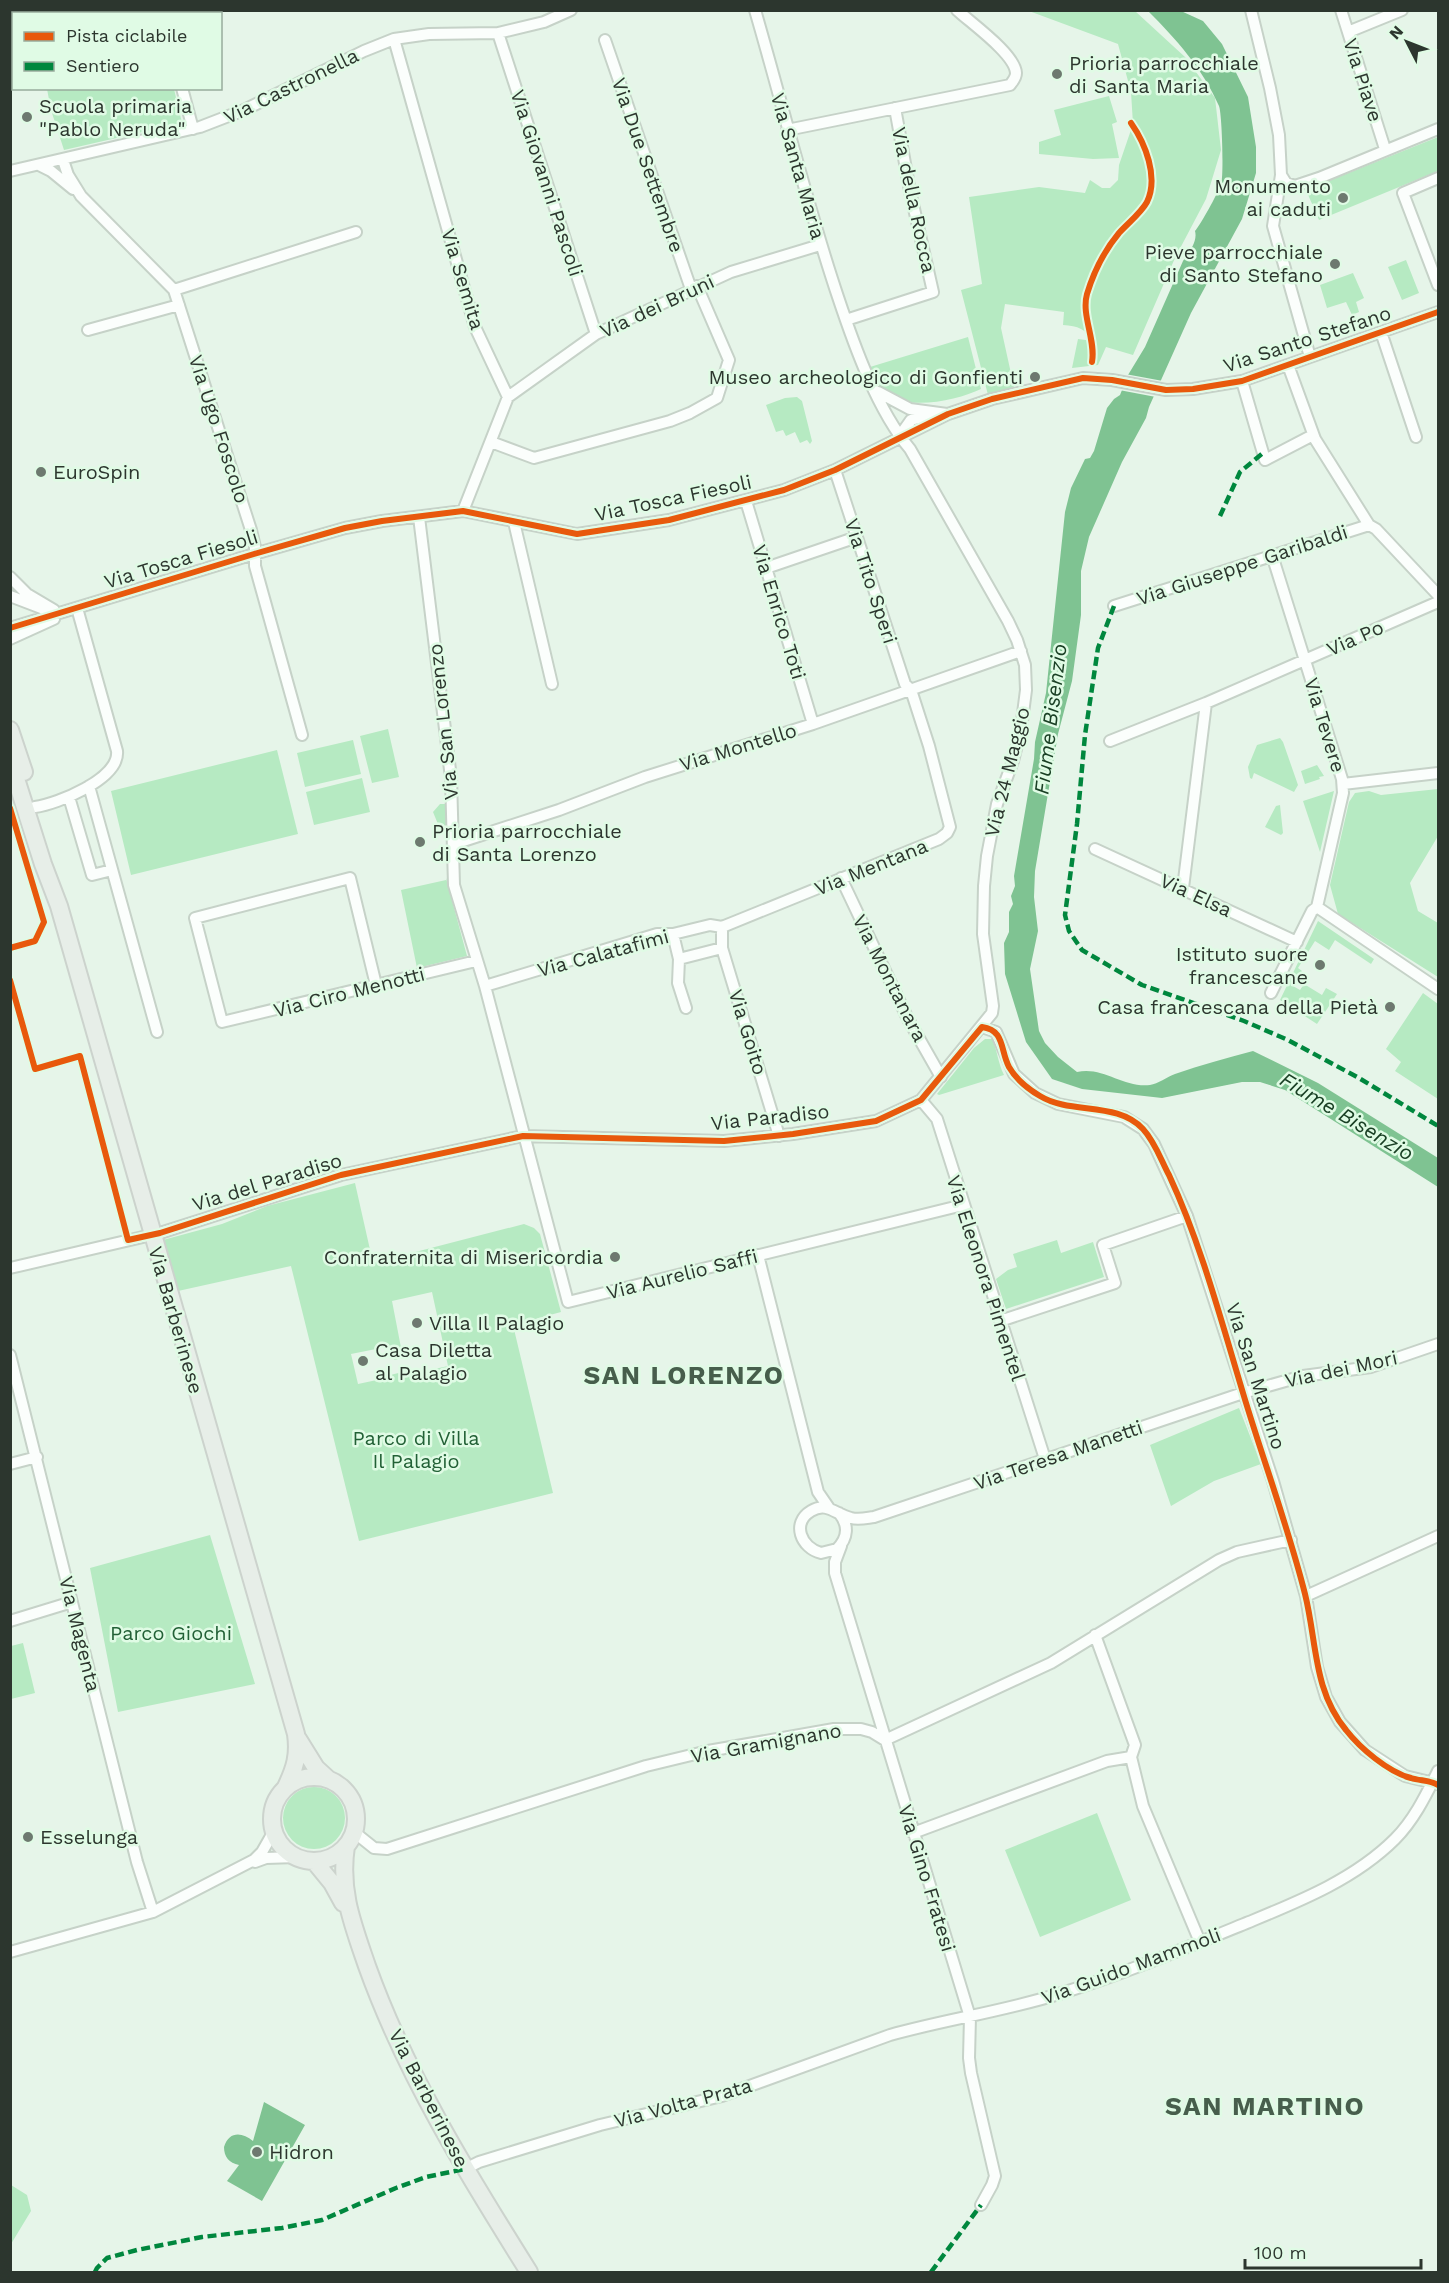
<svg xmlns="http://www.w3.org/2000/svg" width="1449" height="2283" font-family="'Work Sans',sans-serif">
<style>
.green{fill:#b6eac2;fill-rule:evenodd}
.water{fill:#7fc392}
.pier{fill:#e6f5e9}
.lines{fill:none;stroke-linecap:round;stroke-linejoin:round}
.minor-casing{stroke:#c6d2c8;stroke-width:14}
.primary-casing{stroke:#ccd3cd;stroke-width:20}
.minor{stroke:#fbfefc;stroke-width:10}
.primary{stroke:#e7eee8;stroke-width:16}
.quiet{stroke:#00873e;stroke-width:4.5;stroke-dasharray:9 4.5;stroke-linecap:butt}
.cycleway-casing{stroke:#e0fbe5;stroke-width:10}
.cycleway{stroke:#e8590c;stroke-width:6}
.poi-dot{fill:#6d796f;stroke:#e0fbe5;stroke-width:2}
.labels{text-anchor:middle;dominant-baseline:central;stroke-width:5;stroke-linejoin:round;paint-order:stroke}
.poi-label{font-size:20px;fill:#2c362e;stroke:#e0fbe5;text-anchor:start}
.street-label{font-size:20px;fill:#2c362e;stroke:#e0fbe5}
.park-label{font-size:20px;fill:#226136;stroke:#e0fbe5}
.water-label{font-size:21px;font-style:italic;fill:#1a4025;stroke:#e0fbe5}
.district-label{font-size:26px;font-weight:bold;letter-spacing:1.5px;fill:#475e4c;stroke:#e0fbe5}
</style>
<rect width="100%" height="100%" fill="#e6f5e9"/>
<path class="green" d="M1029,11H1135L1185,57L1215,98L1221,150L1206,199L1175,258L1133,355L1106,347L1098,365L1072,368L1078,339L1093,341C1086,329 1078,326 1063,325L1064,312L1005,304L1001,328L1014,387L988,395L961,290L982,284L969,197L1039,187L1085,193L1090,180L1102,188H1110L1118,180L1119,165L1133,124L1131,92L1118,44Z
M47,89H174L182,123L64,150L51,110Z
M1109,96L1117,122L1112,124L1119,158L1093,159L1039,154V142L1061,135L1054,110Z
M1438,137V171L1319,220L1306,190Z
M1406,260L1419,293L1402,300L1388,267Z
M1353,273L1364,298L1356,302L1359,312L1352,315L1346,302L1327,308L1320,285Z
M968,337L981,389C956,401 901,413 879,389C875,384 873,373 870,367Z
M797,397L802,401L812,441L810,444L807,440L800,443L795,432L786,436L783,430L776,432L766,405L785,398Z
M388,729L399,777L372,783L360,736Z
M1280,738L1283,742L1298,785L1294,792L1254,773L1252,779L1250,778L1248,767L1257,745Z
M353,740L361,774L305,787L297,753Z
M277,750L298,834L131,875L111,791Z
M1317,765L1324,776L1319,777L1320,779L1305,784L1301,771Z
M362,778L370,812L314,825L306,792Z
M1438,789V836L1410,883L1418,911L1438,923V977L1338,914L1330,885L1349,802L1355,793L1369,791L1381,795Z
M1334,791L1320,852L1303,801Z
M440,804H447L446,825L440,829L433,812Z
M1280,805L1283,833L1281,835L1265,827L1276,806Z
M446,878L467,956L417,968L401,890L446,880Z
M1318,921L1374,959L1371,964L1335,940L1329,950L1315,941L1298,968L1302,971L1293,986L1300,990L1304,984L1322,995L1326,988L1337,994L1317,1024L1280,1000Z
M1423,993L1438,1004V1099L1395,1071L1401,1062L1386,1049Z
M985,1039H992C997,1049 998,1063 1004,1075L939,1095L937,1094L974,1048Z
M355,1183L373,1263L524,1224L534,1228L540,1234L561,1312L513,1325L553,1493L359,1541L291,1266L178,1291L163,1240L222,1224L267,1206ZM432,1292L448,1366L408,1375L407,1371L390,1375L391,1377L358,1384L351,1354L391,1346L394,1360L403,1358L392,1301Z
M1057,1240L1061,1253L1093,1242L1104,1277L1006,1309L996,1279L1008,1270L1017,1267L1013,1254Z
M1239,1408L1261,1464L1214,1481L1171,1506L1150,1445Z
M210,1535L255,1684L118,1712L90,1568Z
M23,1643L35,1693L11,1699V1646Z
M283 1818a31 31 0 1 1 62 0a31 31 0 1 1-62 0Z
M1097,1813L1131,1900L1040,1937L1005,1850Z
M11,2185L27,2195L31,2211L11,2244Z"/>
<path class="water" d="M1148,11H1181L1203,21L1222,44L1248,97L1256,147V173L1242,219L1191,313L1149,407L1146,418L1122,462L1089,537L1081,571V615L1072,681L1058,734L1035,871L1034,897L1038,931L1030,969L1039,1031L1045,1043L1058,1057L1077,1072C1103,1066 1123,1088 1150,1085C1158,1084 1167,1077 1175,1074C1201,1065 1227,1058 1253,1051L1318,1083L1438,1158V1187L1285,1090L1260,1082H1242L1162,1098L1082,1089L1052,1079L1026,1042L1005,974L1004,943L1009,932V912L1013,904L1011,896L1015,886L1014,876L1034,759L1035,742L1046,693L1065,512L1071,488L1085,459L1090,458L1094,451L1107,408L1114,399L1120,395L1128,375L1145,347L1183,261C1188,253 1198,242 1195,231C1202,222 1216,197 1221,184C1224,177 1222,113 1219,106C1203,69 1176,39 1148,11Z
M264,2102L305,2125L262,2201L227,2181L239,2165C229,2163 224,2157 224,2147C229,2131 242,2132 253,2141Z"/>
<path class="pier" d="M1125,374L1163,381L1156,397L1119,390Z"/>
<g class="lines">
<g class="minor-casing">
<path id="minor" d="M24,10L25,14
M164,10L165,14
M1251,10L1270,88L1279,135L1281,175L1273,226L1310,357
M1341,10L1385,149
M72,14L85,10
M1348,32L1402,10
M498,33L596,334
M394,39L475,327L508,397L463,511
M605,40L691,289
M182,88L193,129
M787,130L1010,85C1013,81 1016,78 1016,73C1015,54 971,23 957,10
M63,160L68,175L81,196L174,290L251,530L255,547V566L302,735
M39,165L51,171L73,189
M10,171L200,127L244,110L364,51L394,39L429,34L498,33L544,22L571,10
M1281,175L1286,183L1295,186L1319,178L1438,129
M1438,178L1403,193L1438,285
M174,290L356,232
M846,320L933,292L910,191L895,108
M88,330L179,305
M1381,332L1416,437
M1288,365L1315,439L1369,525L1376,529L1438,595
M1242,381L1265,460L1313,435
M878,392L910,409L947,414
M508,397L596,334L731,272L820,245
M899,437L911,420L928,415
M491,442L534,458L670,421L690,413L717,398L729,360L697,286
M746,501L813,724
M419,517L451,778L454,885L485,986L568,1302L963,1205
M514,522L552,684
M766,568L857,537
M10,577L27,594L54,610
M10,596L44,609
M1114,606L1369,525
M10,628L254,554L345,528L382,521L463,511L577,534L669,520L784,490L835,470L948,414L992,399L1083,378L1112,380L1166,390L1193,389L1242,381L1438,312
M10,639L54,619
M1110,741L1206,703L1438,602
M1343,784L1438,773
M89,786L157,1032
M69,797L92,875L112,870
M35,807C57,804 120,779 117,751L77,608
M454,844L559,810L645,777L813,724L1021,651
M1095,849L1297,942
M841,878L908,1019L941,1077
M1183,888L1206,703
M1317,907L1438,989
M722,927L939,839L947,833L950,827L929,746L911,690L905,684L835,470
M722,927V948L779,1136
M673,934L679,959L722,948
M679,959L678,983L686,1008
M376,985L350,878L195,918L222,1022L476,961
M485,986L657,934H673L710,925L722,927
M1271,993L1312,911L1317,907L1343,793L1342,779L1272,555
M982,1027L996,1032L1014,1074L1035,1093L1058,1104L1124,1117L1143,1129L1154,1144L1187,1216L1273,1481L1306,1596L1317,1667L1326,1697L1340,1722L1365,1750L1405,1776L1438,1784
M921,1100L937,1119L1045,1459
M758,1255L818,1492L829,1508
M10,1268L160,1233L341,1175L523,1136L724,1141L793,1134L876,1121L921,1100L992,1013L993,1006L983,934L984,886L987,856L997,804L1013,761L1021,729L1026,690L1025,665L1017,640L1008,621L910,449C877,410 854,345 838,297C806,202 783,106 755,10
M1000,1321L1115,1283L1103,1245L1187,1216
M10,1355L137,1862L153,1912
M10,1464L37,1457
M839,1513C849,1525 848,1538 837,1549L821,1553C801,1548 791,1523 811,1511C827,1501 836,1515 851,1518C859,1520 866,1518 874,1517L1243,1393L1303,1376L1371,1367L1438,1344
M841,1546L835,1562V1573L970,2017L969,2058L971,2073L995,2176L992,2185L981,2205
M1306,1596L1438,1536
M10,1621L72,1602
M1095,1635L1135,1745L1131,1757L1143,1806L1200,1942
M885,1740L1051,1663L1219,1560L1237,1552L1291,1540
M354,1832L374,1848L387,1849L646,1766L708,1751L834,1729H861L872,1732L885,1740
M913,1833L1107,1761L1131,1757
M255,1862L266,1858L296,1857
M10,1952L153,1912L254,1860L262,1852L274,1831
M465,2169L479,2162L600,2125L722,2096L890,2035C947,2019 1006,2011 1062,1993C1126,1973 1188,1947 1249,1922C1300,1901 1355,1879 1395,1839C1414,1820 1426,1795 1438,1771"/>
</g>
<g class="primary-casing">
<path id="primary" d="M10,730L24,772
M10,760L43,864L59,906L296,1734C299,1755 295,1768 286,1787
M298,1739L316,1768L328,1779
M272 1819a42 42 0 1 1 84 0a42 42 0 1 1-84 0Z
M346,1846C339,1891 353,1925 367,1966C406,2075 468,2175 529,2272
M314,1861L332,1883L343,1903"/>
</g>
<use href="#minor" class="minor"/>
<use href="#primary" class="primary"/>
<path class="quiet" d="M1220,516L1240,472L1263,453
M1114,606L1098,648L1085,735L1077,824L1065,915L1069,931L1082,950L1142,985L1244,1021L1288,1040L1359,1078L1438,1126
M95,2272L97,2268L107,2258L137,2250L202,2237L282,2228L322,2220L396,2188L426,2177L465,2169
M931,2272L981,2205"/>
<g class="cycleway-casing">
<path id="cycleway" d="M1092,362C1096,340 1081,315 1087,294C1094,271 1104,251 1119,233C1128,223 1141,213 1147,202C1159,177 1145,143 1131,123
M10,628L254,554L345,528L382,521L463,511L577,534L669,520L784,490L835,470L948,414L992,399L1083,378L1112,380L1166,390L1193,389L1242,381L1438,312
M10,808L44,922L35,941L10,948
M10,980L35,1069L80,1056L128,1240L160,1233L341,1175L523,1136L724,1141L793,1134L876,1121L921,1100L982,1027C1005,1030 1000,1050 1009,1067C1016,1079 1028,1089 1040,1096C1071,1115 1117,1101 1143,1129C1155,1142 1161,1160 1169,1175C1201,1244 1221,1320 1243,1393C1263,1460 1288,1526 1305,1594C1317,1642 1313,1690 1346,1730C1360,1748 1388,1772 1411,1778C1420,1781 1430,1780 1438,1785"/>
</g>
<use href="#cycleway" class="cycleway"/>
</g>
<g class="poi-dot">
<circle cx="1057" cy="74" r="6"/>
<circle cx="27" cy="117" r="6"/>
<circle cx="1343" cy="198" r="6"/>
<circle cx="1335" cy="264" r="6"/>
<circle cx="1035" cy="377" r="6"/>
<circle cx="41" cy="472" r="6"/>
<circle cx="420" cy="842" r="6"/>
<circle cx="1320" cy="965" r="6"/>
<circle cx="1390" cy="1007" r="6"/>
<circle cx="615" cy="1257" r="6"/>
<circle cx="417" cy="1323" r="6"/>
<circle cx="363" cy="1361" r="6"/>
<circle cx="28" cy="1837" r="6"/>
<circle cx="257" cy="2152" r="6"/>
</g>
<g class="labels">
<g class="poi-label">
<text x="1069" y="63">Prioria parrocchiale<tspan x="1069" dy="23">di Santa Maria</tspan></text>
<text x="39" y="106">Scuola primaria<tspan x="39" dy="23">"Pablo Neruda"</tspan></text>
<text x="1331" y="186" text-anchor="end">Monumento<tspan x="1331" dy="23">ai caduti</tspan></text>
<text x="1323" y="252" text-anchor="end">Pieve parrocchiale<tspan x="1323" dy="23">di Santo Stefano</tspan></text>
<text x="1023" y="377" text-anchor="end">Museo archeologico di Gonfienti</text>
<text x="53" y="472">EuroSpin</text>
<text x="432" y="831">Prioria parrocchiale<tspan x="432" dy="23">di Santa Lorenzo</tspan></text>
<text x="1308" y="954" text-anchor="end">Istituto suore<tspan x="1308" dy="23">francescane</tspan></text>
<text x="1378" y="1007" text-anchor="end">Casa francescana della Pietà</text>
<text x="603" y="1257" text-anchor="end">Confraternita di Misericordia</text>
<text x="429" y="1323">Villa Il Palagio</text>
<text x="375" y="1350">Casa Diletta<tspan x="375" dy="23">al Palagio</tspan></text>
<text x="40" y="1837">Esselunga</text>
<text x="269" y="2152">Hidron</text>
</g>
<g class="street-label">
<text transform="translate(1363 80) rotate(72)">Via Piave</text>
<text transform="translate(291 86) rotate(-26)">Via Castronella</text>
<text transform="translate(648 165) rotate(71)">Via Due Settembre</text>
<text transform="translate(798 166) rotate(74)">Via Santa Maria</text>
<text transform="translate(547 183) rotate(72)">Via Giovanni Pascoli</text>
<text transform="translate(914 200) rotate(78)">Via della Rocca</text>
<text transform="translate(463 279) rotate(73)">Via Semita</text>
<text transform="translate(657 306) rotate(-25)">Via dei Bruni</text>
<text transform="translate(1307 339) rotate(-18)">Via Santo Stefano</text>
<text transform="translate(219 429) rotate(72)">Via Ugo Foscolo</text>
<text transform="translate(673 498) rotate(-12)">Via Tosca Fiesoli</text>
<text transform="translate(181 559) rotate(-17)">Via Tosca Fiesoli</text>
<text transform="translate(1242 565) rotate(-18)">Via Giuseppe Garibaldi</text>
<text transform="translate(871 581) rotate(72)">Via Tito Speri</text>
<text transform="translate(779 612) rotate(73)">Via Enrico Toti</text>
<text transform="translate(1355 638) rotate(-24)">Via Po</text>
<text transform="translate(443 722) rotate(-96)">Via San Lorenzo</text>
<text transform="translate(1325 725) rotate(73)">Via Tevere</text>
<text transform="translate(738 747) rotate(-17)">Via Montello</text>
<text transform="translate(1007 772) rotate(-76)">Via 24 Maggio</text>
<text transform="translate(871 867) rotate(-22)">Via Mentana</text>
<text transform="translate(1196 895) rotate(25)">Via Elsa</text>
<text transform="translate(603 953) rotate(-15)">Via Calatafimi</text>
<text transform="translate(890 978) rotate(63)">Via Montanara</text>
<text transform="translate(349 992) rotate(-14)">Via Ciro Menotti</text>
<text transform="translate(748 1032) rotate(73)">Via Goito</text>
<text transform="translate(770 1117) rotate(-6)">Via Paradiso</text>
<text transform="translate(267 1182) rotate(-17)">Via del Paradiso</text>
<text transform="translate(682 1274) rotate(-14)">Via Aurelio Saffi</text>
<text transform="translate(986 1278) rotate(72)">Via Eleonora Pimentel</text>
<text transform="translate(176 1320) rotate(74)">Via Barberinese</text>
<text transform="translate(1341 1369) rotate(-12)">Via dei Mori</text>
<text transform="translate(1256 1376) rotate(72)">Via San Martino</text>
<text transform="translate(1058 1455) rotate(-19)">Via Teresa Manetti</text>
<text transform="translate(80 1634) rotate(76)">Via Magenta</text>
<text transform="translate(766 1743) rotate(-10)">Via Gramignano</text>
<text transform="translate(927 1878) rotate(73)">Via Gino Fratesi</text>
<text transform="translate(1131 1966) rotate(-20)">Via Guido Mammoli</text>
<text transform="translate(429 2098) rotate(63)">Via Barberinese</text>
<text transform="translate(683 2103) rotate(-15)">Via Volta Prata</text>
</g>
<g class="park-label">
<text x="416" y="1438">Parco di Villa<tspan x="416" dy="23">Il Palagio</tspan></text>
<text x="171" y="1633">Parco Giochi</text>
</g>
<g class="water-label">
<text transform="translate(1050 719) rotate(-83)">Fiume Bisenzio</text>
<text transform="translate(1347 1116) rotate(31)">Fiume Bisenzio</text>
</g>
<g class="district-label">
<text x="684" y="1375">SAN LORENZO</text>
<text x="1265" y="2106">SAN MARTINO</text>
</g>
</g>
<rect width="1449" height="2283" fill="none" stroke="#2c362e" stroke-width="24"/>
<rect x="12" y="12" width="210" height="78" fill="#e0fbe5" stroke="#98ac9c" stroke-width="1.5"/>
<rect x="24" y="32" width="30" height="9" fill="#e8590c" stroke="#98ac9c" stroke-width="1.5"/>
<text x="66" y="42" font-size="18" fill="#2c362e">Pista ciclabile</text>
<rect x="24" y="62" width="30" height="9" fill="#00873e" stroke="#98ac9c" stroke-width="1.5"/>
<text x="66" y="72" font-size="18" fill="#2c362e">Sentiero</text>
<g transform="translate(1407 42) rotate(312)" stroke="#e0fbe5" stroke-width="4.5" paint-order="stroke">
<path d="M0-4.5L10 22L0 15L-10 22Z" fill="#2c362e"/>
<text y="-9" font-size="16" font-weight="bold" text-anchor="middle" fill="#2c362e">N</text>
</g>
<path d="M1245 2259v9h176v-9" fill="none" stroke="#2c362e" stroke-width="3"/>
<text x="1254" y="2259" font-size="18" fill="#2c362e" stroke="#e0fbe5" stroke-width="4.5" paint-order="stroke">100 m</text>
</svg>
